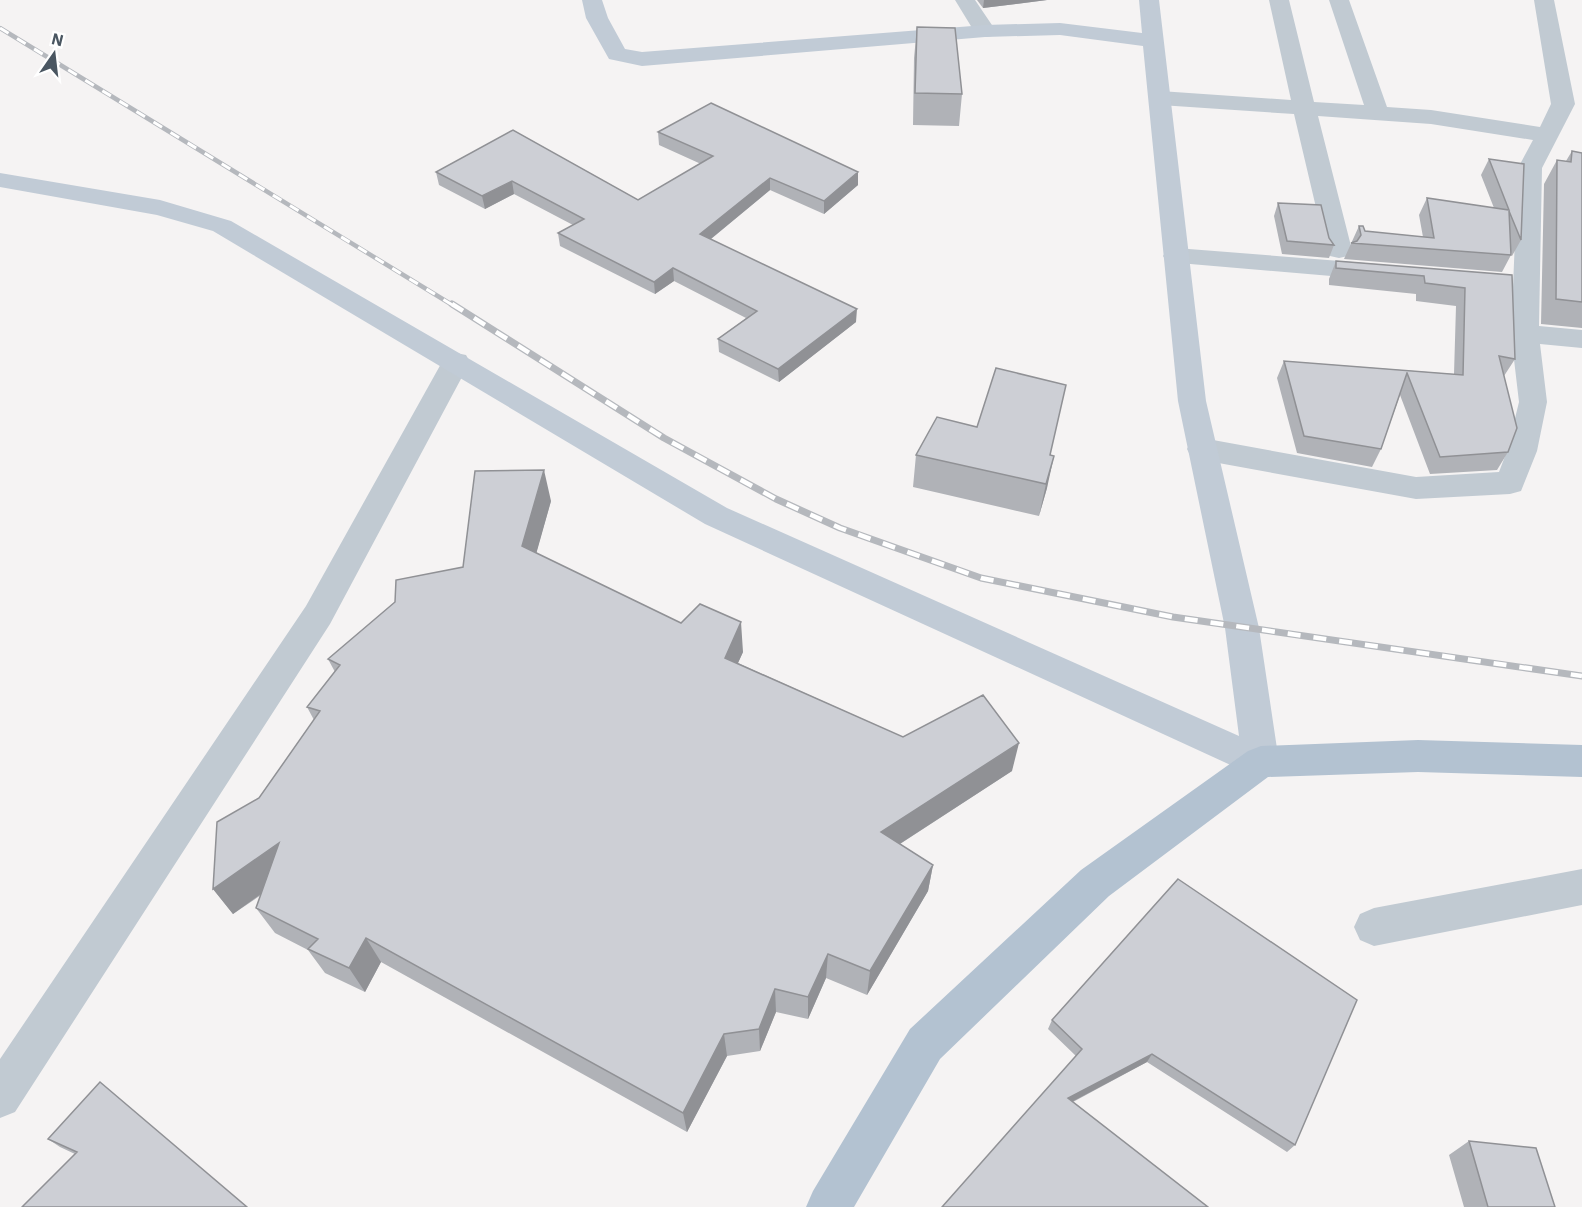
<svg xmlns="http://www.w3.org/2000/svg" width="1582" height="1207" font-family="'IBM Plex Sans',sans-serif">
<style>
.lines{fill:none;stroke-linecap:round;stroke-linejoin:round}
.street{fill:#c1cad2;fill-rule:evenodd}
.secondary{fill:#c1cbd6;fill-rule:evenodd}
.primary{fill:#b3c2d1;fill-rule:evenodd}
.rail-far1-casing{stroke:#b5b8bd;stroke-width:4.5}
.rail-casing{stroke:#b5b8bd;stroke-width:7}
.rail-far1{stroke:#fff;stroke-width:3;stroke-dasharray:10;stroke-linecap:butt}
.rail{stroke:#fff;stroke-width:4.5;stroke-dasharray:13;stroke-linecap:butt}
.wall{fill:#b0b2b7}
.shaded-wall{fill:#909195}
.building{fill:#cdcfd5;stroke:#909195;stroke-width:1.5}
</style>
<rect width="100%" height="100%" fill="#f5f3f3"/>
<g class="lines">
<path class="street" d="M955,0H975L996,31L993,36L985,37L977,36Z
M1269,0H1289L1314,102L1364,105L1329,0H1349L1387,107L1431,110L1540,127L1551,104L1534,0H1554L1575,104L1542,168L1539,326L1582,330V348L1540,344L1547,402L1537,451L1521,491L1510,494L1416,499L1202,460L1191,457L1187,449L1191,441L1202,438L1416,477L1499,472L1507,451L1519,402L1511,334L1518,168L1533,140L1431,124L1318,116L1352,250L1348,256L1339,258L1330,256L1326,250L1294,114L1160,105L1152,103L1149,98L1152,93L1160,91L1291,100Z
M1176,248L1378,264L1387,266L1391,272L1387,278L1378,280L1167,262L1163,256L1167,250Z
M456,353L466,355L470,362L330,624L15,1112L0,1118V1059L306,606L442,362L446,355Z
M1582,869V905L1374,946L1360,940L1354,927L1360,914L1374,908Z"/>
<path class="secondary" d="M582,0H602L608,18L625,49L642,52L985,25L1060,23L1142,33L1139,0H1159L1206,401L1259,628L1279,762L1274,773L1261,778L1248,773L705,524L213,231L157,215L0,187V173L160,200L231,221L727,508L1239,736L1225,628L1178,401L1143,46L1060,35L985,37L642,66L609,59L586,18Z"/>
<path class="primary" d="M1418,740L1582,745V777L1418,772L1268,777L1109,896L940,1059L854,1207H806L813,1191L910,1029L1081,870L1248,751L1261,746Z"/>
<g class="rail-far1-casing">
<path id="rail-far1" d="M0,28L454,306"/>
</g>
<g class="rail-casing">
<path id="rail" d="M452,304L664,438L776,499L840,528L981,578L1173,617L1582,676"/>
</g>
<use href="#rail-far1" class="rail-far1"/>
<use href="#rail" class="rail"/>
</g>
<path class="wall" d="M977,0H1047L983,8Z
M917,27L962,94L959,126L913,125L914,58Z
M513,130L638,200L701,164L659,145L658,132L858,185L824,214L770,190L711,239L856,322L779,382L719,352L718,339L746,318L674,281L655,294L560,246L558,233L573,225L514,194L485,209L439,185L436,172Z
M1572,151L1582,153V328L1541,324L1544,184L1557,160L1566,161Z
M1489,159L1521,240L1512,256L1511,252V255L1502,272L1344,259L1359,226L1365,231L1423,237L1419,215L1427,198L1494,208L1481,175Z
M1278,203L1329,238L1334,245L1329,258L1282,254L1274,216Z
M1336,261L1512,275L1515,359L1504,376L1508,452L1497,470L1430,474L1400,395L1381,449L1372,467L1297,453L1277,378L1284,361L1454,374L1456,306L1416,301V294L1329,285V279Z
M916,455H1050L1047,488L1039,516L913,487Z
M551,501L536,553L681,623L743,652L738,663L903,737L1012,771L900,844L933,865L928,891L867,995L826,978L808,1019L776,1012L760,1051L727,1056L687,1132L381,962L365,992L325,973L308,950L275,933L256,908L261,895L233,914L213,889L259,798L314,720L307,707L335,672L328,659L395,602L463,567Z
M1178,879L1295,1145L1287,1152L1147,1062L1073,1102L942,1207L1076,1056L1048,1029L1052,1020Z
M110,1091L75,1154L60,1147L48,1139Z
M1469,1141L1555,1207H1464L1449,1155Z"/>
<path class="shaded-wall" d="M984,0H1047L983,8Z
M858,172V185L824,214V201Z
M770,178V190L701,247L700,234Z
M512,181L514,194L485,209L482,196Z
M673,268L674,281L655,294L654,282Z
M857,309L856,322L779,382L778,369Z
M1054,456L1047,488L1039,516L1046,484Z
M544,470L551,501L530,576L522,546Z
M741,622L743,652L727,687L725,658Z
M1019,743L1012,771L878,858L881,832Z
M279,843L296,869L233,914L213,889Z
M933,865L928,891L867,995L870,971Z
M366,938L381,962L365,992L349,968Z
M828,954L826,978L808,1019V997Z
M775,989L776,1012L760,1051L759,1029Z
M724,1034L727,1056L687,1132L683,1113Z
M1152,1054L1147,1062L1064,1106L1068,1098Z"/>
<path class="building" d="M917,27L955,28L962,94L915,93Z
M711,103L858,172L824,201L770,178L700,234L857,309L778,369L718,339L757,311L673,268L654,282L558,233L584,219L512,181L482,196L436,172L513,130L638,200L713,156L658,132Z
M1572,151L1582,153V302L1556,299L1557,160L1571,162Z
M1489,159L1524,164L1521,240L1509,211L1511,255L1351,243L1357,241L1361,235L1359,226H1363L1365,231L1434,238L1427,198L1509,210Z
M1278,203L1321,205L1329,238L1334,245L1287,241Z
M1336,261L1512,275L1515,359L1499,356L1517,428L1508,452L1440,457L1407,373L1381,449L1304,436L1284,361L1463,375L1465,288L1425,283L1424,276L1336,268Z
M996,368L1066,385L1050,455L1054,456L1046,484L916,455L937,417L977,427Z
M544,470L522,546L681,623L700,604L741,622L725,658L903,737L983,695L1019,743L881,832L933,865L870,971L828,954L808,997L775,989L759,1029L724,1034L683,1113L366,938L349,968L308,949L318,939L256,908L279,843L213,889L217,822L259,798L320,711L307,707L340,665L328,659L395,602L396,580L463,567L475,471Z
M1178,879L1357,1000L1295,1145L1152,1054L1068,1098L1208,1207H942L1082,1049L1052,1020Z
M100,1082L247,1207H22L77,1152L48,1139Z
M1469,1141L1536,1148L1555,1207H1488Z"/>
<g transform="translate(54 54) rotate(14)" stroke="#ffffff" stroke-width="4.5" paint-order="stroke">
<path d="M0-4.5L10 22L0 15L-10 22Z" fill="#4a5661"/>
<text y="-9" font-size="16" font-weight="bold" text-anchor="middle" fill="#4a5661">N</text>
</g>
</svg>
